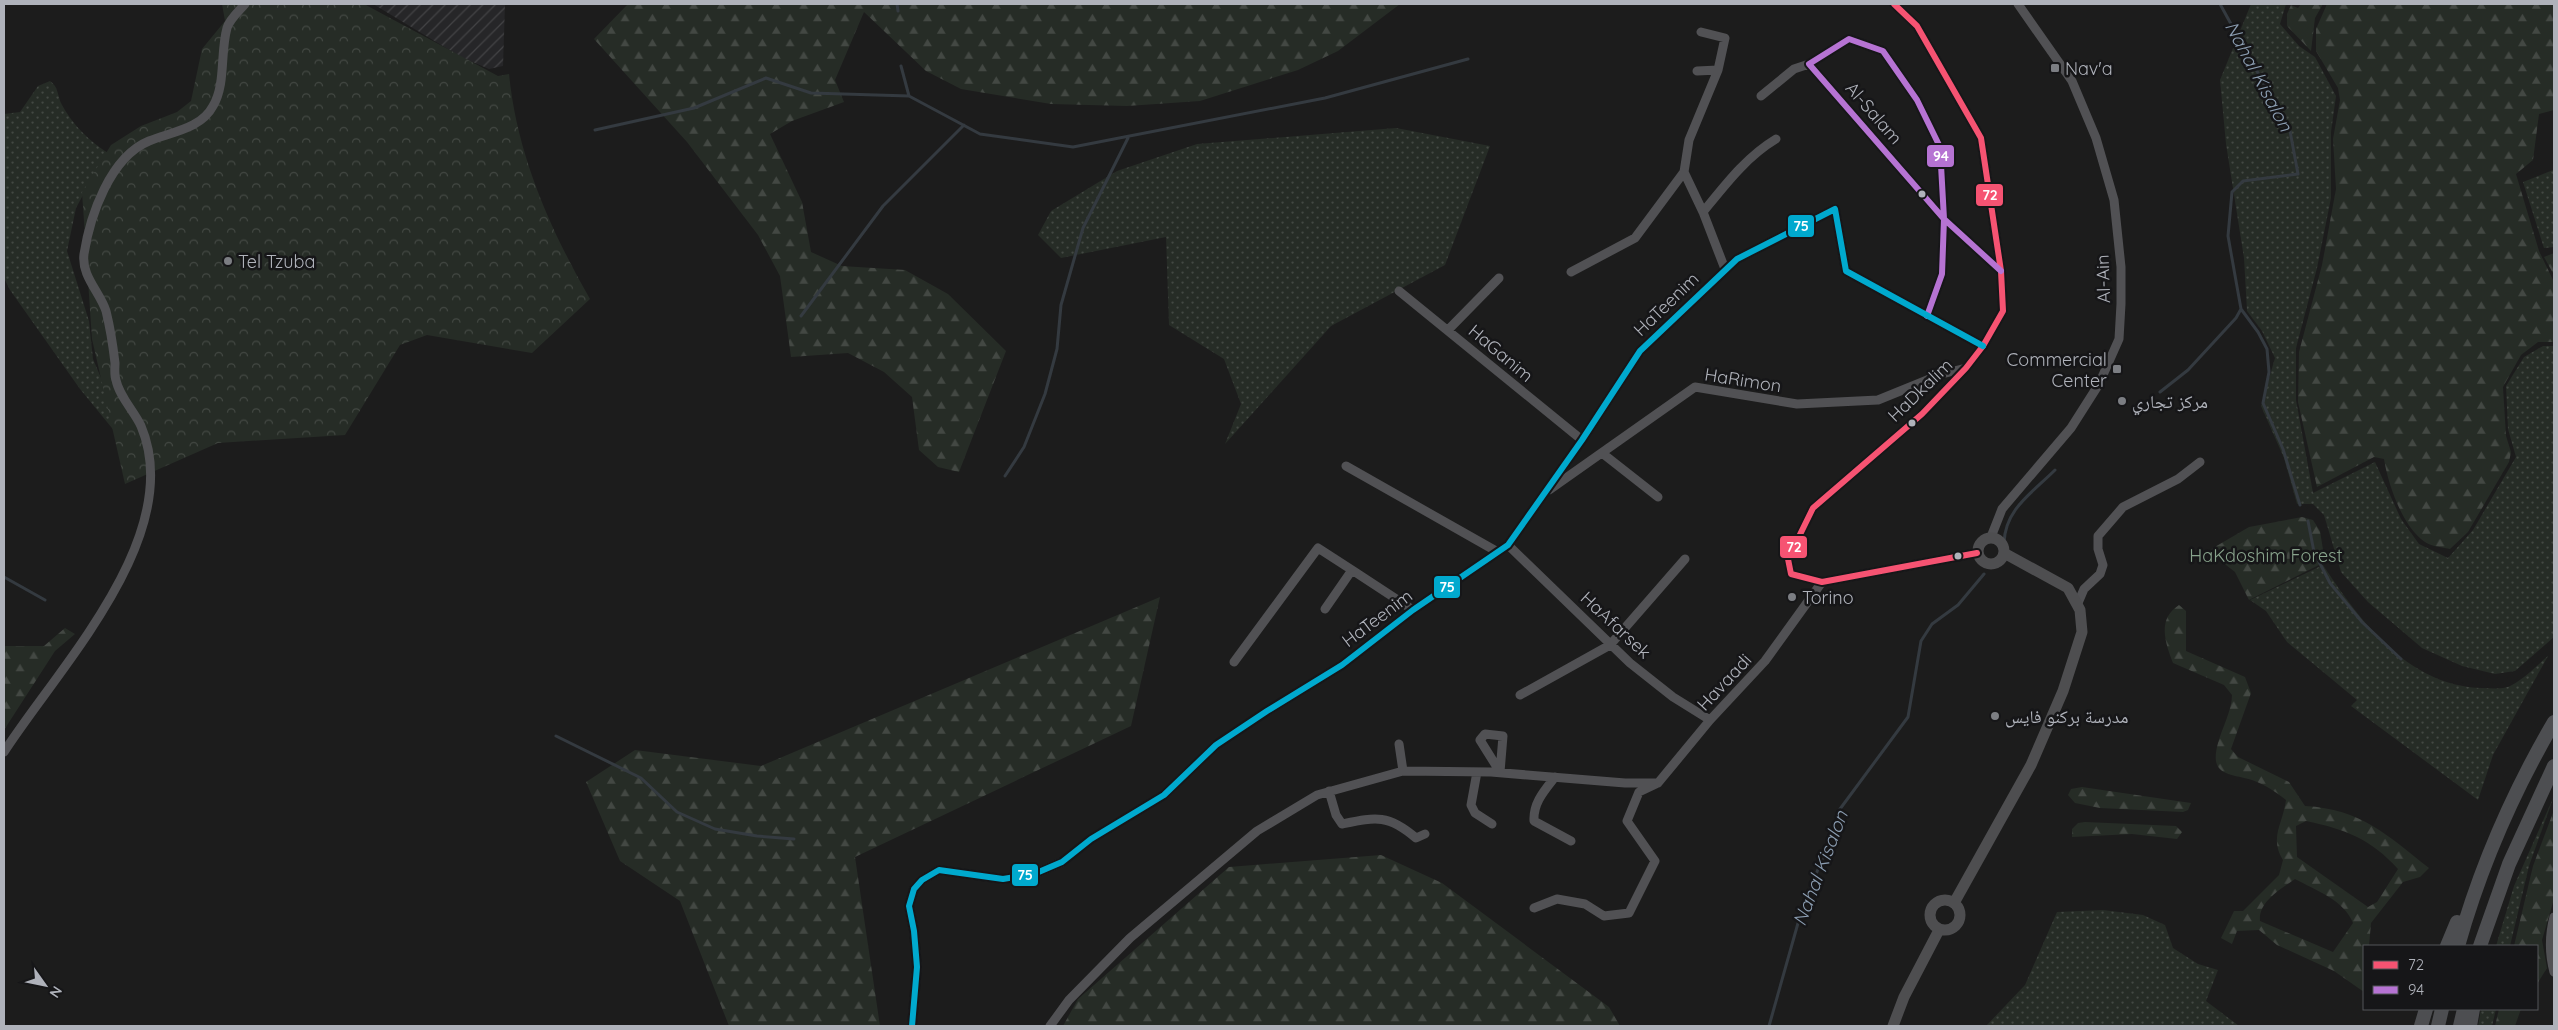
<svg xmlns="http://www.w3.org/2000/svg" width="2558" height="1030" font-family="Quicksand,'Noto Naskh Arabic',sans-serif">
<style>
.industrial{fill:url(#industrial-furrows)}
.grass{fill:url(#grass-dots)}
.forest{fill:url(#forest-firs);fill-rule:evenodd}
.park{fill:url(#park-crowns)}
.lines{fill:none;stroke-linecap:round;stroke-linejoin:round}
.stream{stroke:#343a40;stroke-width:3}
.minor{stroke:#515154;stroke-width:9}
.major{stroke:#4e4e50;stroke-width:11}
.highway{stroke:#4d4e51;stroke-width:14}
.bus-1-casing{stroke:#161618;stroke-width:10}
.bus-2-casing{stroke:#161618;stroke-width:10}
.bus-3-casing{stroke:#161618;stroke-width:10}
.bus-1{stroke:#f65372;stroke-width:6}
.bus-2{stroke:#b673d3;stroke-width:6}
.bus-3{stroke:#00a9ce;stroke-width:6}
.poi-dot{fill:#7c7e83;stroke:#161618;stroke-width:2}
.bus-dot{fill:#afb2ba;stroke:#161618;stroke-width:2}
.labels{text-anchor:middle;dominant-baseline:central;stroke-width:5;stroke-linejoin:round;paint-order:stroke}
.poi-label{font-size:18px;fill:#afb2ba;stroke:#161618;text-anchor:start}
.street-label{font-size:18px;fill:#afb2ba;stroke:#161618}
.park-label{font-size:18px;fill:#88a38c;stroke:#161618}
.water-label{font-size:19px;font-style:italic;fill:#8b9db1;stroke:#161618}
.line-badge{stroke:#161618;stroke-width:2}
.badge-label{font-size:14px;text-anchor:middle;font-weight:bold;fill:#fff}
</style>
<defs>
<pattern id="industrial-furrows" width="10" height="10" patternUnits="userSpaceOnUse" patternTransform="scale(1.25)"><rect width="10" height="10" fill="#262628"/><path d="M-1 1l2-2M0 10L10 0M9 11l2-2" fill="none" stroke="#434345"/></pattern>
<pattern id="grass-dots" width="8" height="8" patternUnits="userSpaceOnUse" patternTransform="scale(1.25)"><rect width="8" height="8" fill="#262c26"/><path d="M2 2h.1M6 6h.1" fill="none" stroke="#434843" stroke-width="1.8" stroke-linecap="round"/></pattern>
<pattern id="forest-firs" width="22" height="20" patternUnits="userSpaceOnUse" patternTransform="scale(1.25)"><rect width="22" height="20" fill="#262c26"/><path d="M5 1l3.5 6h-7zM16 11l3.5 6h-7z" fill="#434843"/></pattern>
<pattern id="park-crowns" width="20" height="18" patternUnits="userSpaceOnUse" patternTransform="scale(1.25)"><rect width="20" height="18" fill="#262c26"/><path d="M2 6a3 3 0 1 1 6 0M12 15a3 3 0 1 1 6 0" fill="none" stroke="#434843"/></pattern>
</defs>
<rect width="100%" height="100%" fill="#1c1c1c"/>
<path class="industrial" d="M373,4H505L503,66L489,69L461,57Z"/>
<path class="grass" d="M2251,4H2286L2280,24L2299,46L2315,57L2336,96L2331,132V198L2317,268L2296,348V400L2313,493L2375,462L2401,519L2419,544L2448,558L2473,530L2516,457L2508,429L2506,386L2524,357L2543,346H2554V637L2515,671L2495,674L2462,666L2422,648L2368,602L2341,572L2324,515L2313,504H2297L2284,458L2261,406L2275,358L2262,331L2247,311L2244,258L2226,144L2220,80Z
M50,81C59,87 57,96 62,105C72,124 90,142 108,153L102,160L76,208L67,251L89,321L93,359L134,455L80,389L10,290L4,278V114L20,112L38,86Z
M1396,128L1490,146L1445,265L1331,326L1225,444L1241,404L1224,359L1169,325L1166,237L1061,258L1038,235L1051,211L1117,171L1197,144Z
M2554,157V247L2544,248L2523,182L2553,170Z
M2323,565C2360,621 2408,686 2482,688C2492,688 2504,690 2512,685C2525,678 2537,665 2548,656L2493,755L2478,800L2351,706L2357,700L2287,642L2266,611L2250,600Z
M2554,796L2529,866L2510,946H2496L2514,886Z
M2103,910L2143,915L2165,925L2173,948L2198,964L2218,970L2206,1001L2239,1026H1986L2025,985L2057,912Z
M2481,1009H2496L2492,1026H2478Z"/>
<path class="forest" d="M628,4H1400L1338,51L1298,70L1200,101L1127,106L1051,104L961,89L926,71L864,12L835,80L844,102L792,121L770,134L802,202L811,252L842,266L905,270L948,294L1006,351L959,472L938,467L919,450L912,397L884,372L848,353L791,357L780,276L758,235L687,142L594,39Z
M2301,4H2323L2315,18L2311,51L2287,26V14L2291,5L2298,8Z
M2327,4H2554V110L2539,114L2533,160L2516,174L2539,251L2554,282V342H2538L2521,355L2503,387L2506,436L2511,452L2509,462L2468,532L2450,549C2440,547 2428,546 2421,539C2401,522 2388,484 2384,459L2374,457L2317,487L2298,402L2299,352L2322,265L2336,189L2333,139L2340,100L2338,88L2316,51V29Z
M2554,253V275L2544,257Z
M2302,517L2313,520L2320,531L2325,562L2249,600L2235,572L2208,551L2249,527Z
M1160,597L1131,726L855,857L880,1026H729L680,901L620,861L586,782L635,750L761,766Z
M2179,605L2186,611V651L2245,677L2251,693L2231,749L2238,757L2289,782L2305,806C2361,809 2387,835 2429,868L2420,877L2403,882L2371,923L2369,946H2364V992L2334,971L2277,945L2259,930L2237,931L2232,944L2221,938L2234,911H2243L2279,875L2283,860C2269,837 2283,824 2286,800C2276,792 2264,784 2252,780C2228,773 2209,776 2218,743C2222,728 2232,710 2232,695L2224,685L2173,663C2165,642 2157,619 2179,605ZM2306,821C2345,829 2371,839 2398,869L2377,902L2368,907L2297,857L2296,826ZM2295,879C2315,890 2344,900 2353,923L2333,952L2260,921C2258,902 2281,889 2295,879Z
M65,628L75,634L55,651L4,730V646H44Z
M2082,787L2191,803L2188,810L2183,812L2100,808L2075,803L2068,795L2071,789Z
M2554,810V899L2542,940L2547,968L2537,984V946H2514L2533,866Z
M2085,822L2176,826L2182,832L2177,839L2132,834L2072,837V829L2078,823Z
M1381,855L1442,883L1609,1007L1620,1026H1063L1078,999L1229,867Z
M2499,1009H2521L2515,1026H2495Z"/>
<path class="park" d="M222,4H364L498,76L509,74C517,155 550,229 590,299L532,353L427,335L400,345L345,435L218,443L125,484L92,339L82,192L111,145L141,126L177,112L191,101L202,49L225,21Z"/>
<g class="lines">
<path class="stream" d="M897,4L898,11
M901,66L909,96L980,134L1073,147L1325,98L1468,59
M595,130L694,108L766,78L811,93L909,96
M2241,309L2258,332L2267,349L2269,372L2263,403L2283,449L2300,505
M801,316L883,206L964,125
M2160,392L2188,370L2236,318L2241,309L2228,236L2232,192L2243,181L2298,174L2290,131L2220,4
M1005,476L1024,447L1045,394L1057,349L1061,305L1083,228L1128,138
M2308,521L2314,552L2330,583L2362,622L2401,659
M2004,543C2005,509 2032,493 2055,470
M4,577L45,600
M556,736L641,778L677,812L715,829L757,836L794,839
M1769,1026L1802,909L1831,837L1840,809L1908,717L1921,641L1932,624L1958,605L1984,574"/>
<path class="minor" d="M1894,4L1917,26L1981,138L2001,271L2003,311L1983,346L1966,368L1922,414L1813,508L1788,559L1791,574L1822,582L1977,553
M1701,32L1725,38L1718,70
M1697,71L1718,70L1689,140L1684,172L1703,212L1725,269
M1761,96L1794,69L1809,64
M1703,212C1725,185 1746,157 1776,139
M1571,272L1635,238L1684,172
M1399,291L1582,440
M1927,316L1942,274L1944,219L1940,147L1917,100L1883,51L1849,39L1809,64L1944,219L2001,271
M1448,330L1499,278
M1602,453L1658,497
M1346,466L1496,551
M1549,490L1695,387L1797,404L1878,400L1942,374L1966,368
M1991,537L2002,509L2071,428L2099,384L2119,339L2121,304V267L2114,200L2096,138L2072,81L2018,4
M1508,545L1630,663L1673,697L1710,720
M2078,603L2084,589L2100,574L2103,565L2098,549V536L2123,507L2178,479L2200,462
M1325,609L1352,570L1413,610
M1234,662L1318,548L1352,570
M1520,695L1610,645L1685,559
M1485,734L1503,736L1500,772L1480,740Z
M1399,744L1403,771
M4,752C58,668 187,535 141,426C134,411 119,396 116,380C114,375 115,368 115,363C113,346 110,327 106,311C100,292 81,276 84,254C90,216 110,157 149,141C171,132 201,129 213,106C226,84 220,53 227,28C229,20 239,11 245,4
M1477,772L1471,805L1475,813L1492,824
M1555,777C1544,791 1533,803 1534,821L1571,841
M1329,791L1336,815L1342,824C1376,817 1388,814 1416,838L1425,834
M1534,908L1557,899L1585,904L1604,916L1629,913L1655,861L1627,821L1639,792L1658,783L1710,720L1765,661L1822,582
M2554,917C2549,936 2549,953 2554,972
M912,1026L917,967L914,931L909,906L914,889L922,880L939,870L1003,879L1034,874L1062,862L1091,839L1164,795L1216,745L1267,711L1342,665L1413,610L1508,545L1582,440L1640,351L1737,259L1835,209L1846,271L1983,346
M1050,1026L1069,1000L1130,938L1257,831L1317,795L1403,771L1491,772L1625,783H1658"/>
<path class="major" d="M1978 551a13 13 0 1 1 26 0a13 13 0 1 1-26 0Z
M1930 915a15 15 0 1 1 30 0a15 15 0 1 1-30 0Z
M1954,903L2031,765L2063,691L2082,632L2080,610L2068,588L2004,553
M1893,1026L1904,997L1939,930"/>
<path class="highway" d="M2447,946L2457,922
M2458,946C2480,868 2513,792 2554,722
M2480,946L2509,864L2554,766
M2421,1026L2426,1009
M2438,1026L2442,1009
M2460,1026L2464,1009
M2470,1026L2473,1009"/>
<g class="bus-1-casing">
<path id="bus-1" d="M1894,4L1917,26L1981,138L2001,271L2003,311L1983,346L1966,368L1922,414L1813,508L1788,559L1791,574L1822,582L1977,553"/>
</g>
<g class="bus-2-casing">
<path id="bus-2" d="M1927,316L1942,274L1944,219L1940,147L1917,100L1883,51L1849,39L1809,64L1944,219L2001,271"/>
</g>
<g class="bus-3-casing">
<path id="bus-3" d="M912,1026L917,967L914,931L909,906L914,889L922,880L939,870L1003,879L1034,874L1062,862L1091,839L1164,795L1216,745L1267,711L1342,665L1413,610L1508,545L1582,440L1640,351L1737,259L1835,209L1846,271L1983,346"/>
</g>
<use href="#bus-1" class="bus-1"/>
<use href="#bus-2" class="bus-2"/>
<use href="#bus-3" class="bus-3"/>
</g>
<g class="poi-dot">
<rect x="2050" y="63" width="10" height="10" rx="2.5"/>
<circle cx="228" cy="261" r="5"/>
<rect x="2112" y="364" width="10" height="10" rx="2.5"/>
<circle cx="2122" cy="401" r="5"/>
<circle cx="1792" cy="597" r="5"/>
<circle cx="1995" cy="716" r="5"/>
</g>
<g class="bus-dot">
<circle cx="1922" cy="194" r="4.5"/>
<circle cx="1912" cy="423" r="4.5"/>
<circle cx="1958" cy="556" r="4.5"/>
</g>
<g class="labels">
<g class="poi-label">
<text x="2065" y="68">Nav'a</text>
<text x="238" y="261">Tel Tzuba</text>
<text x="2107" y="359" text-anchor="end">Commercial<tspan x="2107" dy="21">Center</tspan></text>
<text x="2132" y="401">مركز تجاري</text>
<text x="1802" y="597">Torino</text>
<text x="2005" y="716">مدرسة بركنو فايس</text>
</g>
<g class="street-label">
<text transform="translate(1874 113) rotate(49)">Al-Salam</text>
<text transform="translate(2103 279) rotate(-92)">Al-Ain</text>
<text transform="translate(1666 304) rotate(-44)">HaTeenim</text>
<text transform="translate(1501 353) rotate(40)">HaGanim</text>
<text transform="translate(1743 380) rotate(9)">HaRimon</text>
<text transform="translate(1920 390) rotate(-44)">HaDkalim</text>
<text transform="translate(1377 618) rotate(-37)">HaTeenim</text>
<text transform="translate(1616 625) rotate(43)">HaAfarsek</text>
<text transform="translate(1724 682) rotate(-47)">Havaadi</text>
</g>
<g class="park-label">
<text x="2266" y="555">HaKdoshim Forest</text>
</g>
<g class="water-label">
<text transform="translate(2259 76) rotate(62)">Nahal Kisalon</text>
<text transform="translate(1820 868) rotate(-69)">Nahal Kisalon</text>
</g>
</g>
<g class="line-badge">
<rect x="1926" y="144" width="29" height="24" rx="5" fill="#b673d3"/>
<rect x="1975" y="183" width="29" height="24" rx="5" fill="#f65372"/>
<rect x="1787" y="214" width="28" height="24" rx="5" fill="#00a9ce"/>
<rect x="1779" y="535" width="29" height="24" rx="5" fill="#f65372"/>
<rect x="1433" y="575" width="28" height="24" rx="5" fill="#00a9ce"/>
<rect x="1011" y="863" width="28" height="24" rx="5" fill="#00a9ce"/>
</g>
<g class="badge-label">
<text x="1941" y="161">94</text>
<text x="1990" y="200">72</text>
<text x="1801" y="231">75</text>
<text x="1794" y="552">72</text>
<text x="1447" y="592">75</text>
<text x="1025" y="880">75</text>
</g>
<rect width="2558" height="1030" fill="none" stroke="#afb2ba" stroke-width="10"/>
<rect x="2363" y="945" width="175" height="65" fill="#161618" stroke="#535459"/>
<rect x="2373" y="961" width="25" height="8" fill="#f65372" stroke="#535459"/>
<text x="2408" y="970" font-size="15" fill="#afb2ba">72</text>
<rect x="2373" y="986" width="25" height="8" fill="#b673d3" stroke="#535459"/>
<text x="2408" y="995" font-size="15" fill="#afb2ba">94</text>
<g transform="translate(45 985) rotate(123)" stroke="#161618" stroke-width="4" paint-order="stroke">
<path d="M0-4L9 19L0 12L-9 19Z" fill="#afb2ba"/>
<text y="-8" font-size="14" font-weight="bold" text-anchor="middle" fill="#afb2ba">N</text>
</g>
</svg>
